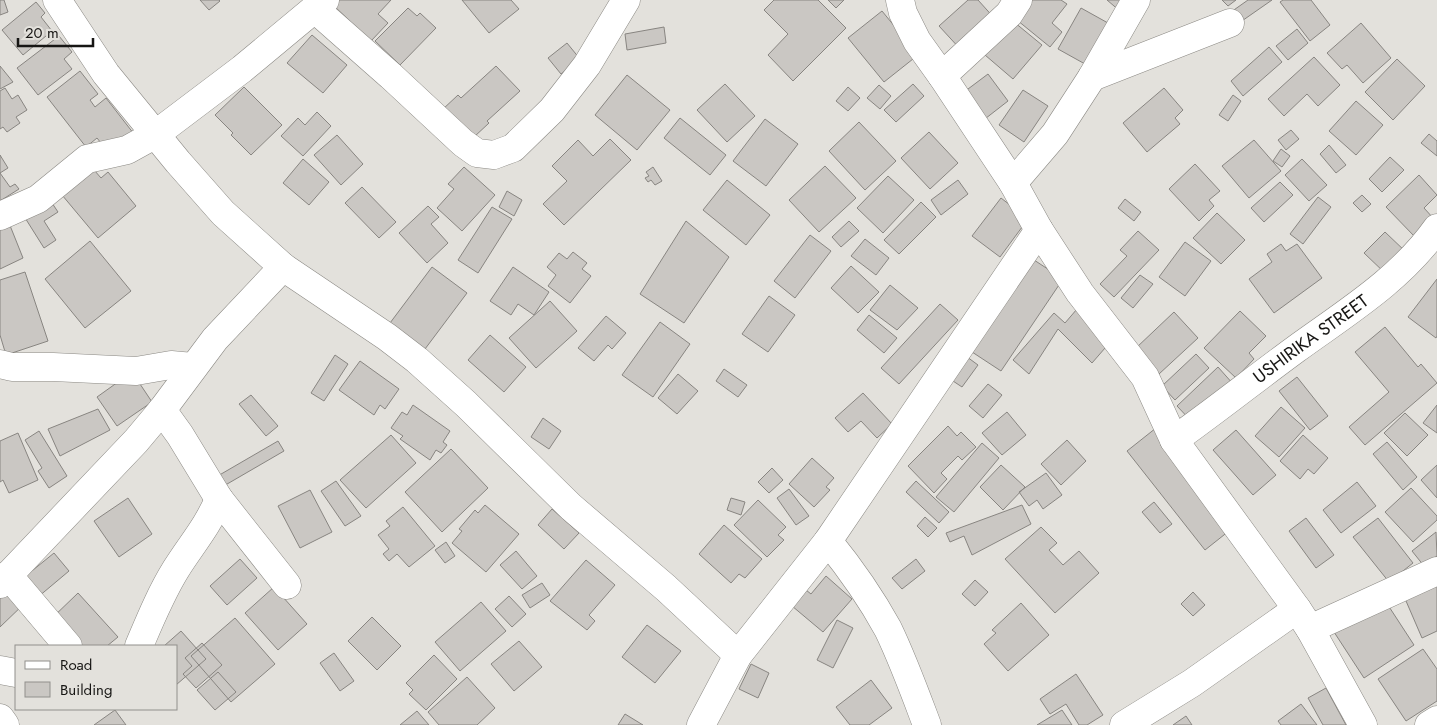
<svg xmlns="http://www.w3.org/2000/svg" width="1437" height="725" font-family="Jost,sans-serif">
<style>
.building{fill:#cac7c3;stroke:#888581}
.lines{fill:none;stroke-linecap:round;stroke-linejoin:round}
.minor-casing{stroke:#8b8984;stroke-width:29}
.minor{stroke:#fff;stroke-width:28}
.labels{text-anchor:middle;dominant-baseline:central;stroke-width:4;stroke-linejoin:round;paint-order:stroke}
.street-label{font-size:18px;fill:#171614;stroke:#e3e1dc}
</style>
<rect width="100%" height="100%" fill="#e3e1dc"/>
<path class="building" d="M0,0H4L8,12L0,15Z
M200,0H219L220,1L209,10Z
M337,0H391L378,14L388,23L371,41L333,5Z
M462,0H511L519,9L489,33Z
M774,0H818L846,28L793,81L768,55L788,34L764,10Z
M828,0H844L836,8Z
M968,0H978L996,20L962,51L939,26Z
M1025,0H1061L1067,4L1052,23L1062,32L1050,47L1012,16Z
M1107,0H1132L1121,12Z
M1222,0H1236L1228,6Z
M1248,0H1272L1239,23L1231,12Z
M1283,0H1311L1330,25L1310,41L1280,2Z
M36,2L45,13L41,17L52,31L23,55L2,30Z
M408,8L417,16L420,13L436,28L400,65L375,41Z
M1081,8L1108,23L1085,64L1058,49Z
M882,11L918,55L884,82L848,38Z
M1014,22L1042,45L1013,79L985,55Z
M1361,23L1391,58L1363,83L1347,65L1342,69L1327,53Z
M664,27L666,43L627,50L625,34Z
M1297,29L1308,43L1288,60L1276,46Z
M312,35L347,65L323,93L287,63Z
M59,36L72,52L64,59L72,69L38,95L17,68Z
M567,43L580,59L561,74L548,58Z
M1269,47L1282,62L1243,96L1231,81Z
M1314,57L1340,85L1318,106L1307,94L1284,116L1268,99Z
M1397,59L1425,86L1393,120L1365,92Z
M0,66L13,82L0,89Z
M496,66L520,91L487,121L489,123L474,137L442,110L458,95L461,98Z
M80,71L98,94L90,100L95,107L106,98L134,134L109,153L97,138L86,147L47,97Z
M988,74L1008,101L981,122L960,95Z
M627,75L670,110L637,150L595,115Z
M725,84L755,116L727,142L697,110Z
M913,84L924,96L896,122L884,110Z
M879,85L891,96L880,109L867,98Z
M244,87L282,125L251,155L231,135L233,133L215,115Z
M848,87L860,98L848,111L836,101Z
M5,88L12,99L18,95L27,110L16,117L20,123L7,132L3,127L0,129V91Z
M1164,88L1183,110L1175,118L1180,124L1147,152L1123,123Z
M1023,90L1048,106L1024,142L999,125Z
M1233,95L1241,101L1228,121L1219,115Z
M1356,101L1383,125L1356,155L1329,131Z
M317,112L331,126L303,156L281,136L298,118L305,125Z
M680,118L726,155L710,175L664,138Z
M765,119L798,144L766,186L733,161Z
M859,122L896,161L865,190L829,151Z
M1291,130L1299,139L1286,150L1278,140Z
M929,132L958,163L930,189L901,158Z
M1429,134L1437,141V156L1421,143Z
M337,135L363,164L341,185L314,155Z
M610,139L631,160L564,225L543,204L567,181L552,166L578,140L593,156Z
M1254,140L1281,171L1249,198L1222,166Z
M1329,145L1346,165L1336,173L1320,154Z
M1281,149L1290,156L1282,167L1273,161Z
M0,155L8,168L0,173L10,187L15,184L19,189L0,201Z
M1390,157L1404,170L1382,192L1369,179Z
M303,159L329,182L309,205L283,183Z
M1302,159L1327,185L1309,201L1285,175Z
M88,163L101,178L108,172L136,206L98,238L57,189Z
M1195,164L1220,191L1209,200L1214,206L1199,221L1169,189Z
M825,166L856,198L819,232L789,200Z
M464,167L495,195L462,231L437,208L454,189L448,184Z
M653,167L662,181L655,185L651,180L648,182L645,178L649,176L646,172Z
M1419,175L1437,195L1424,208L1434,219L1415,237L1386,207Z
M888,176L914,200L883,233L857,208Z
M727,180L770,215L746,245L703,210Z
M958,180L968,194L941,215L931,200Z
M1280,182L1293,195L1264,222L1251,208Z
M362,187L396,222L379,238L345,203Z
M507,191L522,200L514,216L499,207Z
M1362,195L1371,204L1362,212L1353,203Z
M48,197L58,212L44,221L56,240L44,248L22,213Z
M1318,197L1331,207L1303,244L1290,234Z
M1001,198L1028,219L1000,257L972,236Z
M1125,199L1141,212L1134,221L1118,208Z
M921,202L936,217L899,254L884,240Z
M428,206L439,217L431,224L448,243L427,263L399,233Z
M492,207L512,219L478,273L458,260Z
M1217,213L1245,240L1221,264L1193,238Z
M686,221L729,257L684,323L640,294Z
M849,221L859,231L841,247L832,237Z
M9,223L23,258L0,269V228Z
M1138,231L1159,250L1114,297L1100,284L1127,256L1120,250Z
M1385,232L1407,253L1386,274L1364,253Z
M810,235L831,251L795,298L774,281Z
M865,239L889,258L876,275L851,256Z
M90,241L131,291L85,328L45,279Z
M1185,242L1211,261L1185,296L1159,277Z
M1281,244L1286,251L1297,244L1322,278L1274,313L1249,279L1272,262L1267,254Z
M573,252L587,263L582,269L591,276L570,303L548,286L556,275L547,267L559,253L567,259Z
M1031,258L1063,279L1001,371L969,350Z
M851,266L879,292L858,313L831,288Z
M432,267L467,293L425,349L390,323Z
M513,267L549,292L534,315L518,304L511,315L490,301Z
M25,272L48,341L6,355L0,335V280Z
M1140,275L1153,284L1133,308L1121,298Z
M1437,279V336L1436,338L1408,317Z
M890,285L918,308L897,330L870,310Z
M769,296L795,315L768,352L742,334Z
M550,301L577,331L536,368L509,338Z
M940,304L958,320L899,384L881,368Z
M1077,309L1112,340L1092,363L1058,329L1029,374L1013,360L1054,313L1065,323Z
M1240,311L1266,336L1249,353L1254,359L1236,378L1204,348Z
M1174,312L1198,338L1159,374L1136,348Z
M869,315L897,338L884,353L857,330Z
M606,316L626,333L612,349L608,345L594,361L578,348Z
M660,322L690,344L653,397L622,375Z
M1385,327L1418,367L1421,364L1437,383L1365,445L1349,427L1389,392L1355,352Z
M490,335L526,367L504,392L468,360Z
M963,354L978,365L962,387L947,377Z
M1196,354L1209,368L1175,400L1162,386Z
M335,355L348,364L324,401L311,393Z
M360,361L399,389L385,409L380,405L374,415L339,390Z
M1218,367L1234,385L1193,423L1177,406Z
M724,369L747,385L738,397L716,381Z
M132,372L152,402L117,426L97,397Z
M678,374L698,391L677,414L658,398Z
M1297,377L1328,416L1310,430L1279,391Z
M988,384L1002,395L983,418L969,406Z
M863,393L892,424L877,438L861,421L848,432L835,418Z
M251,395L278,426L266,436L239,404Z
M413,405L450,431L443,442L447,445L441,453L436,450L430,460L400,439L403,436L391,428L402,412L407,415Z
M1437,405V433L1423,423Z
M1281,407L1305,428L1279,457L1255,436Z
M98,409L110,430L60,456L48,429Z
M1007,412L1026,435L1002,455L982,433Z
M1405,413L1428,435L1407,456L1384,433Z
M543,418L561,431L549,449L531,437Z
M948,426L957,436L961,432L976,447L962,460L958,456L941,473L947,479L934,493L908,466Z
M1156,428L1234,527L1205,550L1127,451Z
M1236,430L1276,475L1253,495L1213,450Z
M39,431L67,476L49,488L38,471L42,468L25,440Z
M18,433L38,480L9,493L3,480L0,482V441Z
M391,435L416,463L366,508L340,480Z
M1303,435L1328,458L1314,474L1308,469L1300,479L1280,461Z
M1067,440L1086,461L1061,485L1041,464Z
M278,441L284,451L222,487L216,477Z
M1387,442L1417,477L1403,490L1373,454Z
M982,443L999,458L954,512L936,497Z
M451,449L488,488L442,532L405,492Z
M812,458L834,478L826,487L830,490L814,507L789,484Z
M1001,465L1025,487L1003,510L980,487Z
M1437,465V498L1421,480Z
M772,468L783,480L769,493L758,482Z
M1046,473L1062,495L1043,509L1037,500L1029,506L1019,492Z
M336,481L361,516L345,526L321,491Z
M916,481L949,512L939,523L906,492Z
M1357,482L1376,506L1341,533L1323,510Z
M1411,488L1437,516V520L1413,542L1385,512Z
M789,489L809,516L796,525L777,498Z
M310,490L332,532L300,548L278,506Z
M128,498L152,534L119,557L94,521Z
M731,498L745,502L741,515L727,510Z
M758,500L786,527L778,535L784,540L767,557L734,525Z
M1154,502L1172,524L1160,533L1142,512Z
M485,505L519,534L486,572L452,543L462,531L459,529L475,510L478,513Z
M1022,505L1031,524L972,555L964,536L950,542L946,533Z
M403,507L435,546L409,567L397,554L389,561L383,554L389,549L378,535L390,526L386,521Z
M552,509L579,533L564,549L538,525Z
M925,517L937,528L928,537L917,526Z
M1306,518L1334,555L1316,568L1289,531Z
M1378,518L1413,563L1389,582L1353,537Z
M724,525L762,559L745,578L739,574L731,583L699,554Z
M1041,527L1057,543L1049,550L1063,565L1079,551L1099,573L1055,613L1005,559Z
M1436,532L1437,556L1424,566L1412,551Z
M446,542L455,556L445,563L435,550Z
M516,551L537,576L522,589L500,565Z
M54,553L69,571L38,597L22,579Z
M240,559L257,578L227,605L210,586Z
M916,559L925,571L902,589L892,578Z
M586,560L615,585L589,615L595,621L587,630L550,601Z
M826,576L852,599L823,632L792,606L806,590L811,594Z
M1437,579V631L1422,638L1403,594Z
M975,580L988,592L975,606L962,594Z
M542,583L550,595L530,608L522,595Z
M12,587L26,602L0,627V598Z
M274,587L307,624L278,650L245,613Z
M1193,592L1205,605L1193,616L1181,604Z
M78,593L118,637L107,646H74L50,620Z
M509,596L526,614L512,627L495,609Z
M1384,599L1414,645L1364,678L1334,632Z
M481,602L506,631L460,671L435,642Z
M1021,603L1049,635L1008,671L984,644L996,633L992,630Z
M372,617L401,646L377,670L348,641Z
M235,618L275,664L231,702L191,656Z
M837,620L853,628L833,668L817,660Z
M647,625L681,651L655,683L622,657Z
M181,631L206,659L176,685V646H164Z
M519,641L542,667L514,691L491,664Z
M202,643L222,665L196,688L183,674L192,666L185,658Z
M1423,649L1437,669V701L1406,721L1378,679Z
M334,653L354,681L340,691L320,663Z
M434,655L457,679L426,710L409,694L413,690L406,683Z
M751,664L769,673L758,698L739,689Z
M218,672L236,692L215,710L197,690Z
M1076,674L1103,715L1087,725H1079L1066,704L1050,714L1040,699Z
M467,677L495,708L477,725H439L428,712Z
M871,680L892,708L869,725H850L836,707Z
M1326,688L1346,725H1323L1308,698Z
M1301,704L1317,725H1281L1278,721Z
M115,710L126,725H94Z
M1062,710L1072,725H1037Z
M417,711L429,725H400Z
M625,714L643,725H618Z
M1186,716L1192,725H1173Z"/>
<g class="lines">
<g class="minor-casing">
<g id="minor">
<path d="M57,0L106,74L178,162L223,213L283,267L387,337L417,360L466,404L571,507L666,588L738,655"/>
<path d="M900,0L903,13L917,41L942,76L1013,183L1039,230L1080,293L1145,377L1174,440L1297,609L1310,629L1363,725"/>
<path d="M315,9L391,76L463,143L477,153L494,155L513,148L552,110L587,65L626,0"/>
<path d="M942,76L1009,14L1018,0"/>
<path d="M1092,77L1230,23"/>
<path d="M1013,183L1055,134L1092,77L1136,0"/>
<path d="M0,216L38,199L87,159L127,150L156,134L242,69L325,0"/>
<path d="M0,364L12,367H53L136,371L171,365L193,367"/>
<path d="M162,410L180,435L219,499L287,585"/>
<path id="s1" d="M1174,440C1215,411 1255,379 1296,349C1347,312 1400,280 1437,228"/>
<path d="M828,541C850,568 871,598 888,629C903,660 915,693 927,725"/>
<path d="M8,575L68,646"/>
<path d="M0,584L136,441L162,410L215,339L283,267"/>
<path d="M1310,629L1437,571"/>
<path d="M139,646C150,620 161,593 176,569C191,545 208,526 219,499"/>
<path d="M0,670L16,673"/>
<path d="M0,718L5,725"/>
<path d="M701,725L738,655L828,541L1039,230"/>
<path d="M1124,725L1192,683L1297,609"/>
<path d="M1429,725L1437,720"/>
</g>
</g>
<use href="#minor" class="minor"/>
</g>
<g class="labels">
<g class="street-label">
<text stroke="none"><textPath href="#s1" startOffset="170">USHIRIKA STREET</textPath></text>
</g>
</g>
<rect x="15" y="645" width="162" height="65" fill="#e3e1dc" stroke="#91908c"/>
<rect x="25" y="661" width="25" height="8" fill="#ffffff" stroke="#91908c"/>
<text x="60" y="670" font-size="15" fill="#171614">Road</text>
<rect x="25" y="682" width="25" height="15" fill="#cac7c3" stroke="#91908c"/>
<text x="60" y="695" font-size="15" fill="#171614">Building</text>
<path d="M18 38v8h75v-8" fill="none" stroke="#171614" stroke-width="2.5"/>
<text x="25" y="38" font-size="15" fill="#171614" stroke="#e3e1dc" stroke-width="4" paint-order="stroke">20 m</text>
</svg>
